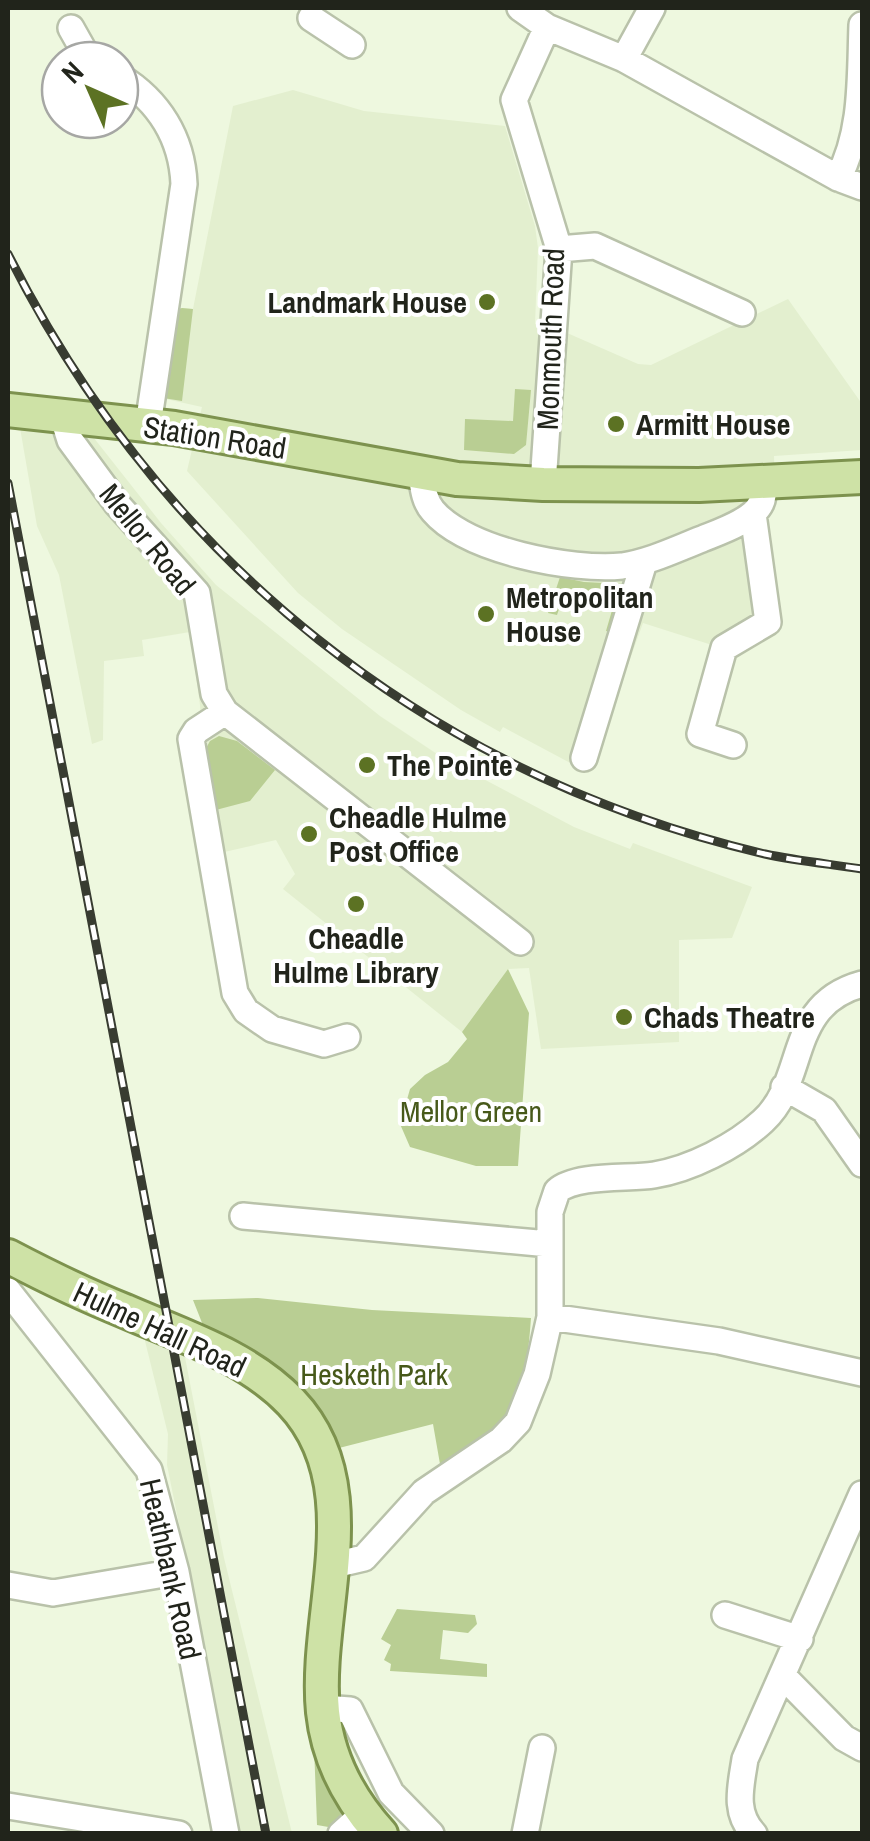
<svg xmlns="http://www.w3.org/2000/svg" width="870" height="1841" font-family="'Archivo Narrow',sans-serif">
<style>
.built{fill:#e3efcf}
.green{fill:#b9ce93}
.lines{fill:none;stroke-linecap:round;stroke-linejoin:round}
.minor-casing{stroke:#b9c2aa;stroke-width:30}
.major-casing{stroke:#7d924e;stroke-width:38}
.minor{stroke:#fff;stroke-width:25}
.major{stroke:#cee2a6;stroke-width:32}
.rail-casing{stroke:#383c31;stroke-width:9}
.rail{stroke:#fff;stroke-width:5;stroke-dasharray:15;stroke-linecap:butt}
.poi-dot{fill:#5c7223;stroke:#fff;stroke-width:4}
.labels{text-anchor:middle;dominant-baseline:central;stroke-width:8;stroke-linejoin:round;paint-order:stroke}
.poi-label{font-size:30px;font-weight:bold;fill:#21241b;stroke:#fff;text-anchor:start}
.street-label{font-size:30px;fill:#21241b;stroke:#fff}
.park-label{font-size:30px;fill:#47591a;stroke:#fff}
</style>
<rect width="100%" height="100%" fill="#eef8df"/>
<path class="built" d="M293,90L364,111L505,126L535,226L538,248L535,324L558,329L638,364L651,365L788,299L862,404V450L774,456L775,493L761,530L775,613L712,645L643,623L589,773L503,727L500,732L461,710L342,629L298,593L187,471L202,407L166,399L178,308L193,309L233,106Z
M19,422L86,428L161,523L216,585L380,716L440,756L574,827L630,849L633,843L752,887L732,938L679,940V1042L541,1049L529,968L508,969L462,1032L283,889L295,874L276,840L220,853L203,762L200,705L190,632L142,640L144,656L104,661L103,740L92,744L59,575L37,526Z
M144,1337L183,1347L224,1558L292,1833H235L205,1652L167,1465L168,1434Z"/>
<path class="green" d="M182,308L193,309L182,401L163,398L175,310Z
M515,389L531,390L526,445L514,454L464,450L465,419L513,421Z
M560,577L584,582L624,584L610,632L606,631L615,600L578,588L573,600L563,597L557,615L548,613Z
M219,736L237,741L275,770L250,801L212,811L204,752L210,741Z
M508,969L529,1013L518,1166H476L410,1147L400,1124L410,1089L425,1075L448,1062L467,1039L462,1032Z
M258,1298L372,1310L531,1318C525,1403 514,1421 440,1464L433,1424L339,1448C313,1381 269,1367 208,1338L193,1300Z
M397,1609L475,1615L477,1624L468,1633L443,1630L440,1659L487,1664V1677L390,1671L391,1664L384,1660L391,1645L381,1639Z
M314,1746L346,1815L334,1828L317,1825Z"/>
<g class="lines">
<g class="minor-casing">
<path id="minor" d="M520,8L547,27L624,59L838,178L862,187
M311,18L352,45
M71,28L89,60
M624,59L652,8
M120,77C159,101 182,138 184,184L148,425
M838,178C863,132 860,77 862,25
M559,249L595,246L742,313
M63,418L70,440L117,504L197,593L214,694L225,712L520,942
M421,474C423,487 424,501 433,511C467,551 572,571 622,566C650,562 676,549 702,539C719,532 753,521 761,503C764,497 764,487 764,480
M543,484L559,249L514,100L547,27
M225,712L196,731L191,739L235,993L246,1011L272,1029L324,1044L347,1037
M733,745L700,734L724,648L768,622L753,514
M584,758L644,562
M784,1087L824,1110L862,1164
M243,1216L549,1244
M8,1291L149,1470L176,1572L226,1834
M550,1317L719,1341L862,1373
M334,1565L364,1558L424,1492L501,1440L518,1422L537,1374L550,1317V1212L557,1191C576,1174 629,1179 654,1175C691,1169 736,1146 763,1121C808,1080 785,1005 862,984
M8,1585L53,1593L176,1572
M725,1615L800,1639
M783,1676L844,1738L862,1748
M323,1708L350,1710L391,1793L431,1834
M8,1806L179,1834
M341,1834L363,1814
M525,1834L542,1748
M754,1834C733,1812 741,1786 745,1759L862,1494"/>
</g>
<g class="major-casing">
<path id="major" d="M8,410L174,428L457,479L543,484L699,485L862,477
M8,1256C46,1276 85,1295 125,1311C182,1336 247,1356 291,1402C371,1486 313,1612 323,1712C328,1759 350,1800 381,1834"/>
</g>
<use href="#minor" class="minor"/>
<use href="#major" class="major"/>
<g class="rail-casing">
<path id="rail" d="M8,254C162,561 429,775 765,854C797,861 830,864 862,869
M8,483L266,1834"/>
</g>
<use href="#rail" class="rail"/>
</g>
<g class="poi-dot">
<circle cx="487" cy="302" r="10"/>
<circle cx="616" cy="424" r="10"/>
<circle cx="486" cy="614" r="10"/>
<circle cx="367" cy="765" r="10"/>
<circle cx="309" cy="834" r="10"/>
<circle cx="356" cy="904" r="10"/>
<circle cx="624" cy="1017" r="10"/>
</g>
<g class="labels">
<g class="poi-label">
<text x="467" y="302" text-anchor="end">Landmark House</text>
<text x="636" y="424">Armitt House</text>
<text x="506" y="597">Metropolitan<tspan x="506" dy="34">House</tspan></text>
<text x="387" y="765">The Pointe</text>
<text x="329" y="817">Cheadle Hulme<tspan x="329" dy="34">Post Office</tspan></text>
<text x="356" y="938" text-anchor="middle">Cheadle<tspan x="356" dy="34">Hulme Library</tspan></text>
<text x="644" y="1017">Chads Theatre</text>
</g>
<g class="street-label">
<text transform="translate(550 339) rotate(-88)">Monmouth Road</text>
<text transform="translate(215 437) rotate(9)">Station Road</text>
<text transform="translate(148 539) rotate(51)">Mellor Road</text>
<text transform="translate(160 1329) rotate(25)">Hulme Hall Road</text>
<text transform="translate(171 1569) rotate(77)">Heathbank Road</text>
</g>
<g class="park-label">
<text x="471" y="1111">Mellor Green</text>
<text x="374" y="1374">Hesketh Park</text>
</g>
</g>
<rect width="870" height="1841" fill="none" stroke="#21241b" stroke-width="20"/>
<g transform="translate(90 90) rotate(315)"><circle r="48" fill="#ffffff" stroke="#a6a7a4" stroke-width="2.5"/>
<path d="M0-8L18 38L0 25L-18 38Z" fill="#5c7223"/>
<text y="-15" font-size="28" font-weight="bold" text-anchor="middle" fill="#21241b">N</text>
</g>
</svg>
